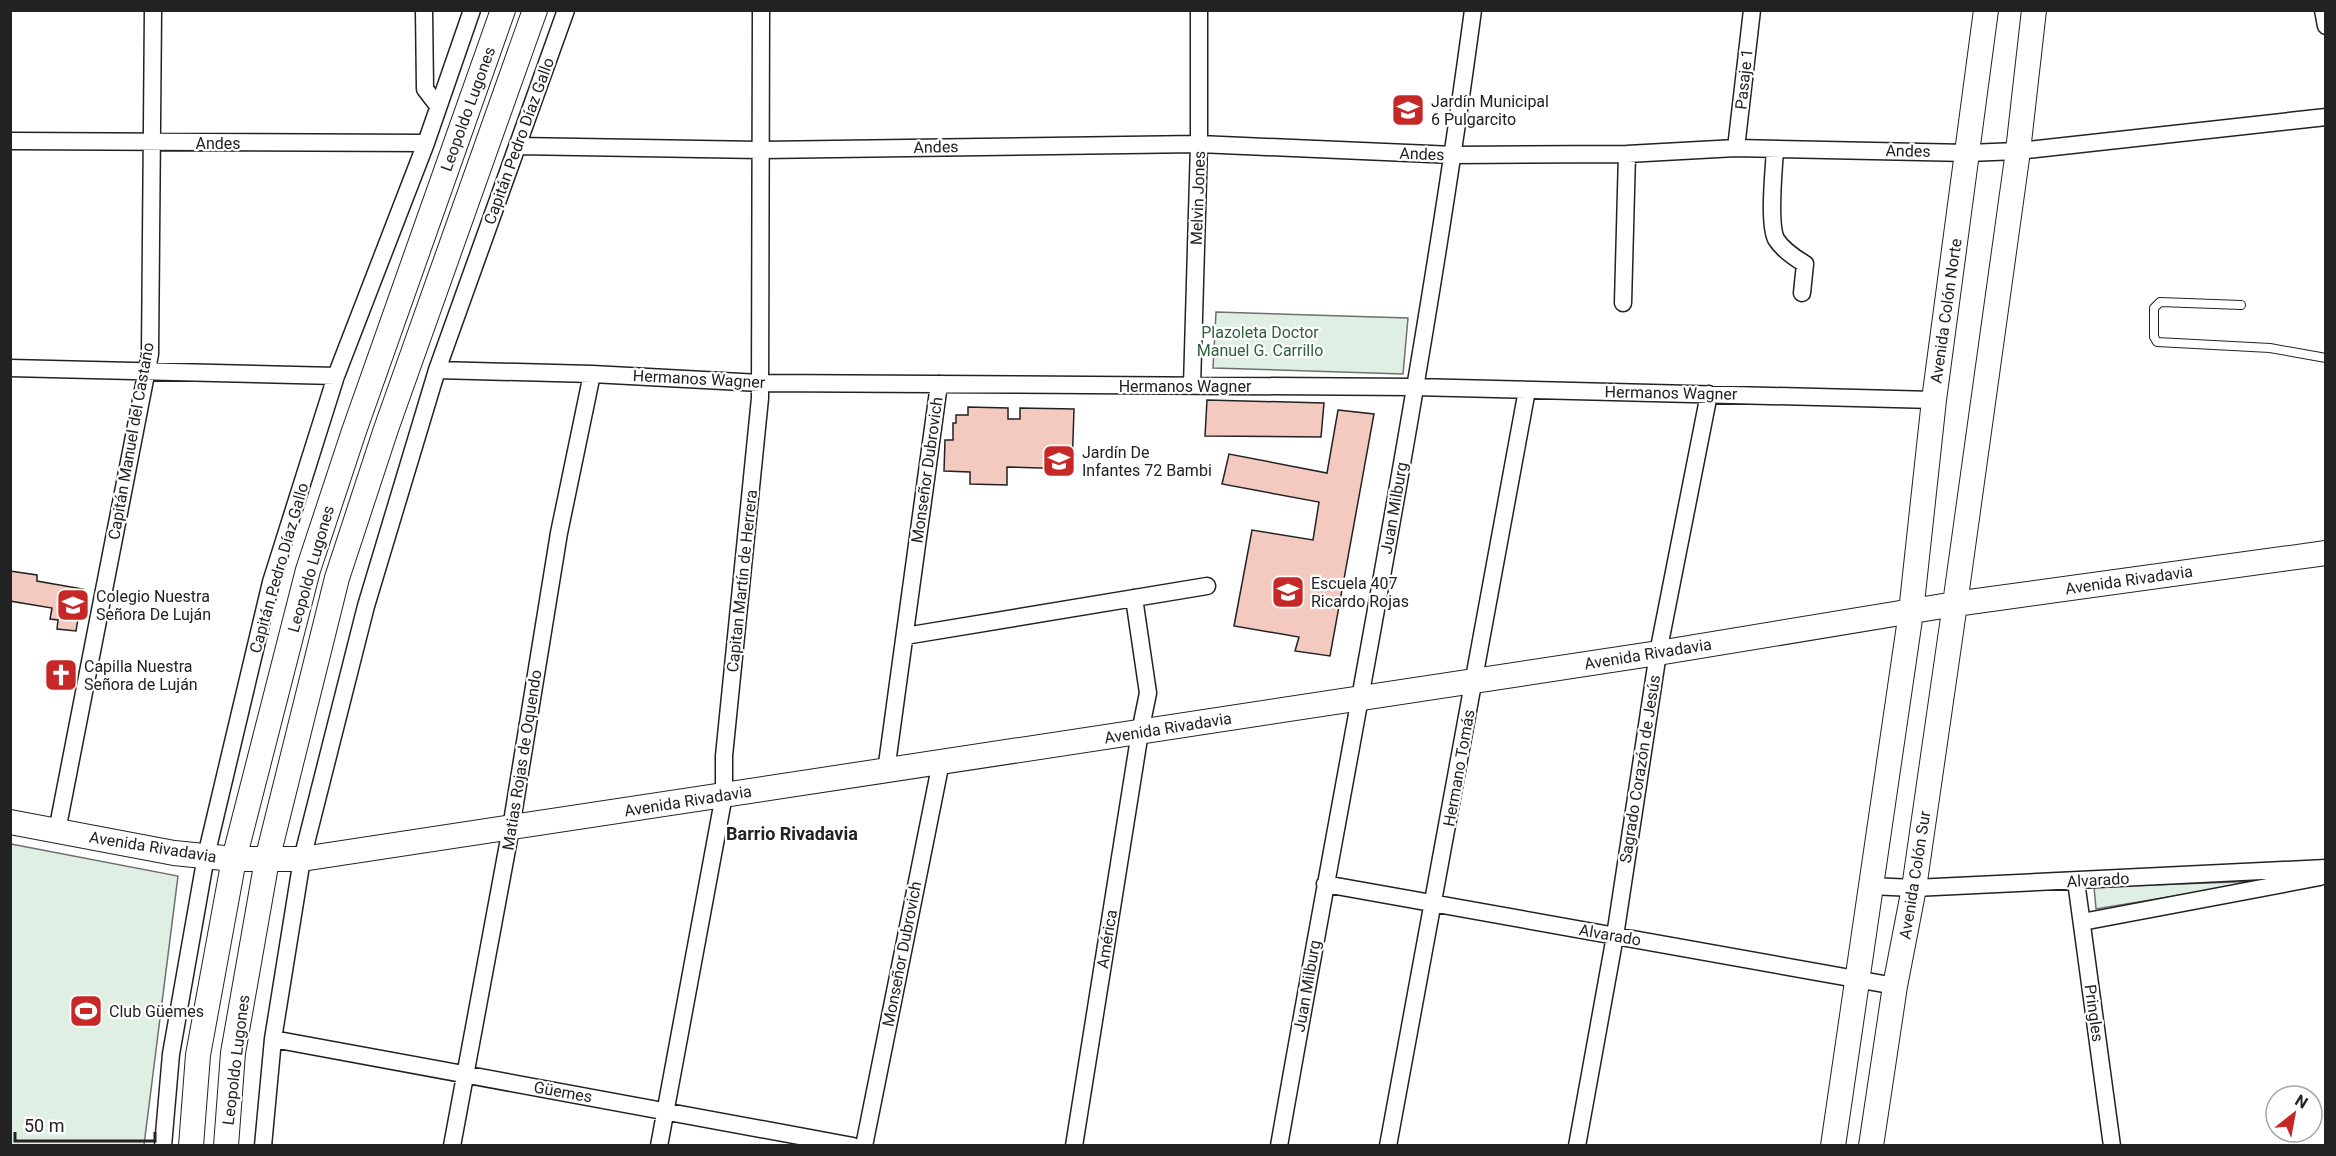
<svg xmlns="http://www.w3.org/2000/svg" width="2336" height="1156" font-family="Roboto,sans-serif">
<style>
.green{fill:#e0efe3;stroke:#6f6f6f;stroke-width:1.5}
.building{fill:#f3c9c0;stroke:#222;stroke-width:1.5}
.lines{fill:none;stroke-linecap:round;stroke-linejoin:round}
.lane-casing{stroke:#222;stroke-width:10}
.street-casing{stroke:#222;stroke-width:19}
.secondary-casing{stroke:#222;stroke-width:26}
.lane{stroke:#fff;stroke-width:8}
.street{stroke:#fff;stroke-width:16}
.secondary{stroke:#fff;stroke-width:24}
.labels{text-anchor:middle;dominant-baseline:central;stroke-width:4.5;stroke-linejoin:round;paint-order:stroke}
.street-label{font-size:16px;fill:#222;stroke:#fff}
.poi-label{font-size:16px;fill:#222;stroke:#fff;text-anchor:start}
.park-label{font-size:16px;fill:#2f5e38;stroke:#fff}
.neighbourhood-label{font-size:18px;font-weight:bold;fill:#222;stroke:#fff}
</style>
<rect width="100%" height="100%" fill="#fff"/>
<path class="green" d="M1216,312L1408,318L1403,374L1213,368Z
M11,844L178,876L144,1145H11Z
M2265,881L2096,909L2094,887Z"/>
<path class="building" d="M1207,400L1324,403L1321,437L1205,436Z
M968,407L1008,408V419H1020V408L1074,409L1072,469L1007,467V485L970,484V472L944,471L945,440H953V423H956V415H968Z
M1338,410L1374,414L1330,656L1295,651L1299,637L1234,626L1252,530L1313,540L1319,502L1222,484L1229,454L1327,473Z
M10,571L37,575V581L83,589L76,631L57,629L58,620L50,619L52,608L10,601Z"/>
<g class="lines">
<g class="lane-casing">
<path id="lane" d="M2241,305L2160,302L2154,308V337L2157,342L2270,348L2326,358"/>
</g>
<g class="street-casing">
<path id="street" d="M424,10L425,89L438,106
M2323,10L2326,26
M10,141L426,143
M517,146L760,150L1199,144L1454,155L1627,154L1736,148L1968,153L2018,151L2326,117
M1736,148L1752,10
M1775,149C1774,170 1768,222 1776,239C1782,249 1795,258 1805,264L1802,293
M1623,303L1627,154
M10,368L336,376
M437,370L592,374L760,383L1414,387L1934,400
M1192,386L1199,144V10
M905,636L1207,586
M886,771L939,384
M57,831L150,354L153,10
M2076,881L2112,1146
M1325,884L1895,986
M1870,886L1914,888L2326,868
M2082,922L2320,877
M273,1039L853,1146
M163,1146L171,1054L206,856L271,582L336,376L426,143L472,10
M263,1146L273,1039L302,859L366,606L437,370L566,10
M452,1146L511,828L559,533L592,374
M659,1146L724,795V756L760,398L761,10
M864,1146L941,762
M1074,1146L1140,732L1148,693L1134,598
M1279,1146C1345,767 1422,391 1473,10
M1388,1146L1527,390
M1577,1146L1615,936L1658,653L1709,394"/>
</g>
<g class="secondary-casing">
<path id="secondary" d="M10,822L174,853L234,859H302L1658,653L1955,604L2326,553
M191,1146L198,1055L234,859L308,570L354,431L503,10
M226,1146L233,1053L267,860L337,578L386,429L535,10
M1833,1146L1911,612L1934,400L1986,10
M1871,1146L1895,986L1914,888L1955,604L2018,151L2034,10"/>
</g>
<use href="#lane" class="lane"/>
<use href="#street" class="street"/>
<use href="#secondary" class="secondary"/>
</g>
<defs>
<g id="school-square" transform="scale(1.725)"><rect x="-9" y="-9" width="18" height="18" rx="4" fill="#c62828" stroke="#fff"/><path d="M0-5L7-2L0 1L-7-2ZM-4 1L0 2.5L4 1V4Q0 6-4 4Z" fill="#fff"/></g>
<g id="church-square" transform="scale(1.725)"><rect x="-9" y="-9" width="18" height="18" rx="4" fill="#c62828" stroke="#fff"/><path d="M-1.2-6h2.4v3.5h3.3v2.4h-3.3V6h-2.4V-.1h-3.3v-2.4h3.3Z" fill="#fff"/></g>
<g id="stadium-square" transform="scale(1.725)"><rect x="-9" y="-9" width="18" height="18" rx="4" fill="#c62828" stroke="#fff"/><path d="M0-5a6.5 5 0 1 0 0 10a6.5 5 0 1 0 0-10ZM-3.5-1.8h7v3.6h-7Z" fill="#fff"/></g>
</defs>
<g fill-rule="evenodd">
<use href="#school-square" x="1408" y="110"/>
<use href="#school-square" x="1059" y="461"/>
<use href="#school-square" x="1288" y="592"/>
<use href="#school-square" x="73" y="605"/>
<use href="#church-square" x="61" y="675"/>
<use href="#stadium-square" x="86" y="1011"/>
</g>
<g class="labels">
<g class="street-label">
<text transform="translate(1744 79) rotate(-84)">Pasaje 1</text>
<text transform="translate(468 109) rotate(-70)">Leopoldo Lugones</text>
<text transform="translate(519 141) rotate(-70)">Capitán Pedro Díaz Gallo</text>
<text x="218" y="143">Andes</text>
<text transform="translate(936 147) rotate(-1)">Andes</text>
<text transform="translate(1908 151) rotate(1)">Andes</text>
<text transform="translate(1422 154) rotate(2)">Andes</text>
<text transform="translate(1198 198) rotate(-88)">Melvin Jones</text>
<text transform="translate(1946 311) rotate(-82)">Avenida Colón Norte</text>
<text transform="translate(699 379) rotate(3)">Hermanos Wagner</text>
<text x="1185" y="386">Hermanos Wagner</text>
<text transform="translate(1671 393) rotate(1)">Hermanos Wagner</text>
<text transform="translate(131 441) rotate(-80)">Capitán Manuel del Castaño</text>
<text transform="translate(927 470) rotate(-82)">Monseñor Dubrovich</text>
<text transform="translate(1394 508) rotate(-80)">Juan Milburg</text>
<text transform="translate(279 568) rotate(-74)">Capitán Pedro Díaz Gallo</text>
<text transform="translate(311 569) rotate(-74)">Leopoldo Lugones</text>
<text transform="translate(2129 580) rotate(-8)">Avenida Rivadavia</text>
<text transform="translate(742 581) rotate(-84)">Capitan Martín de Herrera</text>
<text transform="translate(1648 654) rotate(-9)">Avenida Rivadavia</text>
<text transform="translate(1168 728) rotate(-9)">Avenida Rivadavia</text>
<text transform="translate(522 760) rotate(-81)">Matias Rojas de Oquendo</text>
<text transform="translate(1459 768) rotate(-80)">Hermano Tomás</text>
<text transform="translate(1640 769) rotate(-81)">Sagrado Corazón de Jesús</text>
<text transform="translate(688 801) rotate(-9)">Avenida Rivadavia</text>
<text transform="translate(153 847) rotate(9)">Avenida Rivadavia</text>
<text transform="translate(1915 875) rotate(-81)">Avenida Colón Sur</text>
<text transform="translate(2098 880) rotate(-3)">Alvarado</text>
<text transform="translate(1610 935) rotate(10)">Alvarado</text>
<text transform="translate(1107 939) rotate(-81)">América</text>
<text transform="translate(902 954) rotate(-79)">Monseñor Dubrovich</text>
<text transform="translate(1307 986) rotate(-80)">Juan Milburg</text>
<text transform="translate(2094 1013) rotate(82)">Pringles</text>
<text transform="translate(236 1060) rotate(-83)">Leopoldo Lugones</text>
<text transform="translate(563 1092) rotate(10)">Güemes</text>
</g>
<g class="poi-label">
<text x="1431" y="101">Jardín Municipal<tspan x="1431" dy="18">6 Pulgarcito</tspan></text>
<text x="1082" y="452">Jardín De<tspan x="1082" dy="18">Infantes 72 Bambi</tspan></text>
<text x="1311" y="583">Escuela 407<tspan x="1311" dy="18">Ricardo Rojas</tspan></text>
<text x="96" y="596">Colegio Nuestra<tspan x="96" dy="18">Señora De Luján</tspan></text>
<text x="84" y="666">Capilla Nuestra<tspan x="84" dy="18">Señora de Luján</tspan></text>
<text x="109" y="1011">Club Güemes</text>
</g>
<g class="park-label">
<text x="1260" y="332">Plazoleta Doctor<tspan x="1260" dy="18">Manuel G. Carrillo</tspan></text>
</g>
<g class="neighbourhood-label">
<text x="792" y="833">Barrio Rivadavia</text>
</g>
</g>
<rect width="2336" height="1156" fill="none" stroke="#222222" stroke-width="24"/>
<g transform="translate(2294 1114) rotate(31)"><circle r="28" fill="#ffffff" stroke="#a7a7a7" stroke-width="1.5"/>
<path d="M0-4.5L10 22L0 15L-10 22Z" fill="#c62828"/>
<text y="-9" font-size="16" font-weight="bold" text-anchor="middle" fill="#222222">N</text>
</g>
<path d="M15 1132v9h140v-9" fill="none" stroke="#222222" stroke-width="3"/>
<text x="24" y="1132" font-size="18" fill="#222222" stroke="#ffffff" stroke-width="4.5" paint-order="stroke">50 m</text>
</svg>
